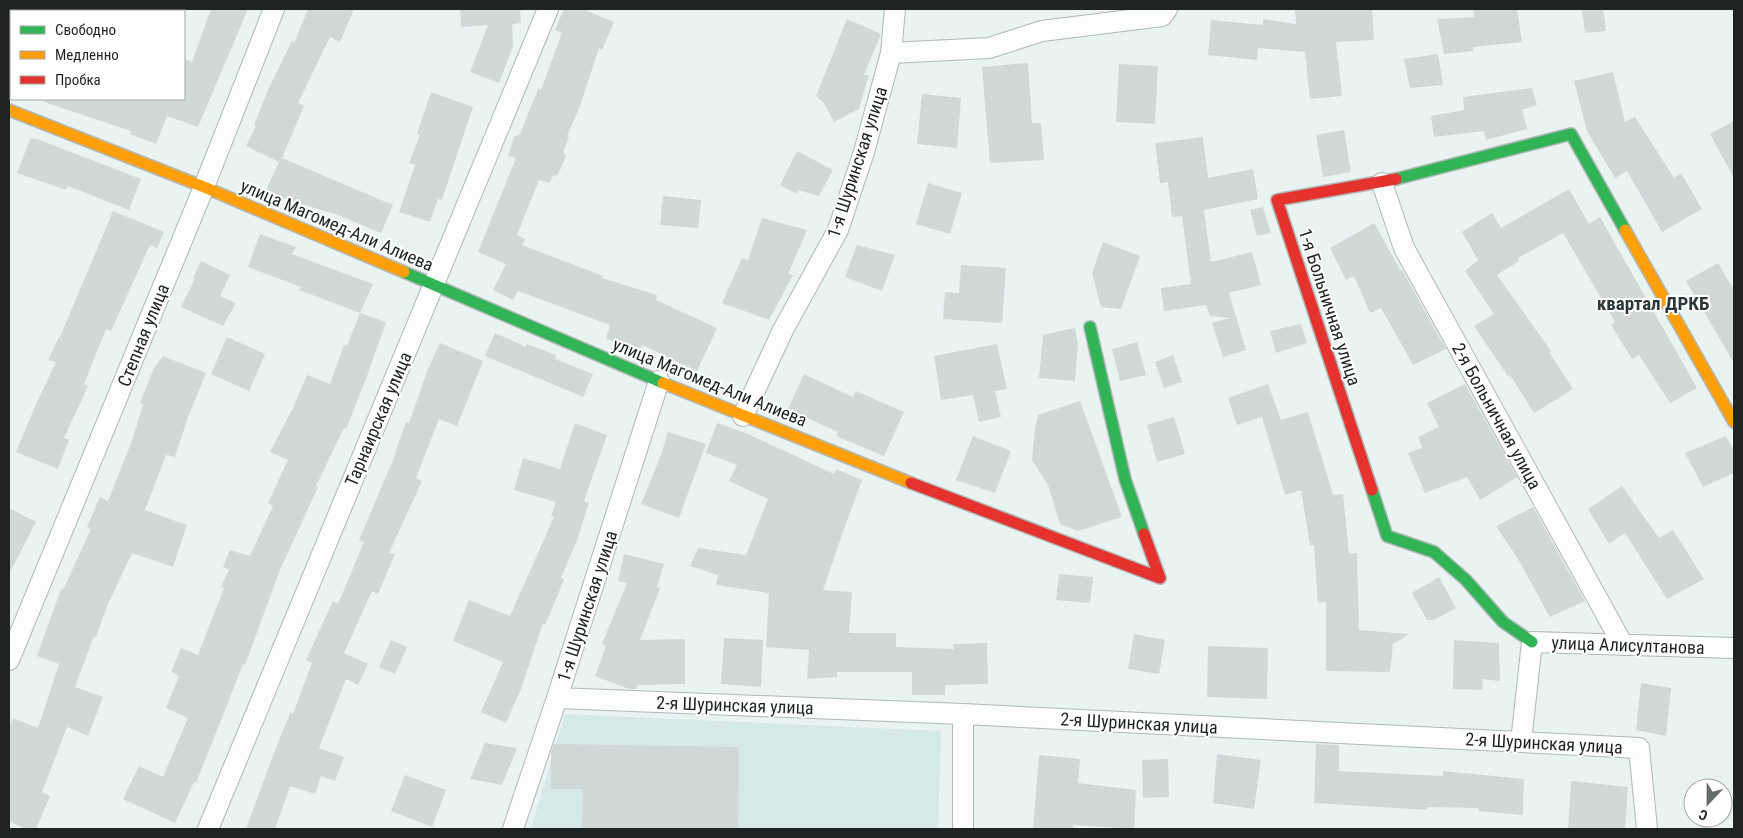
<svg xmlns="http://www.w3.org/2000/svg" width="1743" height="838" font-family="'Roboto Condensed',sans-serif">
<style>
.built{fill:#d5e9e7}
.building{fill:#d1d9d8}
.lines{fill:none;stroke-linecap:round;stroke-linejoin:round}
.street-casing{stroke:#b0b8b7;stroke-width:22}
.fast-casing{stroke:#b0b8b7;stroke-width:14}
.slow-casing{stroke:#b0b8b7;stroke-width:14}
.jam-casing{stroke:#b0b8b7;stroke-width:14}
.street{stroke:#fcfdfd;stroke-width:20}
.fast{stroke:#30b455;stroke-width:11}
.slow{stroke:#ff9f0a;stroke-width:11}
.jam{stroke:#e5322d;stroke-width:11}
.labels{text-anchor:middle;dominant-baseline:central;stroke-width:4;stroke-linejoin:round;paint-order:stroke}
.street-label{font-size:18px;fill:#1d2423;stroke:#fff}
.neighbourhood-label{font-size:19px;font-weight:bold;fill:#2b3938;stroke:#fff}
</style>
<rect width="100%" height="100%" fill="#e9f3f2"/>
<path class="built" d="M565,714L941,731L938,829H531Z"/>
<path class="building" d="M211,9H248L198,127L167,116L156,144L130,134L131,131L44,102L45,99H184V59L192,62Z
M308,9H354L340,42L330,37L298,103L304,106L282,158L393,205L381,233L338,215L285,199L266,190L279,162L246,146L256,126L254,125L268,90L292,41L294,43Z
M460,9H520L521,23L512,24L513,46L499,83L470,72L488,25L461,27Z
M564,9H583L614,22L602,50L599,48L580,106L567,136L569,137L563,152L566,156L558,175L553,176L550,183L539,180L517,235L525,239L522,245L603,276L602,278L657,295L656,300L717,328L697,371L642,345L640,350L606,339L610,325L518,291L513,300L493,290L506,264L478,252L516,158L508,156L514,137L520,134L538,89L541,90L562,33L555,30Z
M1295,9H1372L1374,40L1336,42L1342,96L1310,99L1305,52L1258,48L1257,60L1208,55L1211,20L1263,25V19L1296,24Z
M1473,9H1517L1522,42L1473,47V51L1444,54L1437,19L1474,17Z
M1582,9H1603L1606,31L1585,33Z
M847,19L881,34L864,75H869L859,109L834,122L824,103L816,96Z
M1438,54L1443,85L1410,88L1404,59Z
M1028,63L1032,123H1041L1044,160L990,163L982,67Z
M1119,64L1158,66L1155,124L1116,122Z
M1613,72L1625,122L1635,117L1674,178L1681,173L1702,209L1662,232L1627,171L1615,178L1587,131L1574,81Z
M1532,88L1537,105L1522,110L1527,129L1486,140L1484,131L1434,137L1431,116L1464,110L1463,97Z
M431,92L473,107L442,200L438,199L430,222L399,212L415,165L409,163L420,135L417,134Z
M922,94L961,98L957,148L917,144Z
M1734,121V178L1710,134Z
M1344,130L1351,172L1323,177L1316,135Z
M1203,137L1208,178L1253,169L1258,199L1204,210L1211,262L1252,252L1261,285L1229,293L1246,350L1223,357L1212,323L1230,318L1210,316L1206,305L1164,311L1161,288L1191,284L1182,216L1172,217L1168,182L1160,183L1155,143Z
M30,139H37L141,179L129,210L68,186L66,190L17,173Z
M797,151L833,170L819,196L798,190L797,194L780,185Z
M928,183L962,193L950,234L916,224Z
M1569,189L1589,224L1600,217L1697,388L1670,403L1639,355L1632,359L1611,325L1615,322L1563,233L1518,258L1519,261L1497,275L1551,351L1549,352L1573,389L1534,413L1510,375L1508,376L1474,326L1494,314L1465,271L1478,260L1462,232L1492,213L1501,228Z
M663,196L701,200L698,228L660,225Z
M1263,207L1271,233L1257,236L1250,210Z
M113,211L164,232L157,248L150,245L111,331L106,329L84,384L88,386L64,438L69,440L58,469L16,452L36,404L56,362L48,360L59,337H60Z
M762,218L807,230L788,274L793,275L769,320L722,303L742,258L748,260Z
M1374,223L1401,271L1402,270L1446,349L1413,365L1381,308L1370,313L1354,276L1346,280L1330,248Z
M260,234L296,247L292,254L373,284L360,313L299,290L301,287L248,267Z
M1103,242L1140,256L1121,309L1101,307L1092,273Z
M857,245L895,255L882,291L845,277Z
M201,261L230,275L220,296L236,303L223,326L181,307L195,279L193,278Z
M1718,263L1734,290V363L1686,281Z
M961,265L1006,268L1002,323L943,319L945,292L959,293Z
M360,313L386,322L366,379L346,429L344,428L316,486L318,487L280,570L245,665L243,664L229,700L196,783L194,782L175,823L123,799L139,766L163,777L188,718L166,708L179,676L171,672L181,648L198,655L224,588L221,587L229,570L223,567L230,550L250,556L273,506L268,503L288,460L270,452L293,408L307,375L330,384L344,345L347,346Z
M1301,324L1307,343L1276,353L1270,331Z
M1075,328L1078,345L1075,381L1039,378L1043,335Z
M495,333L526,347L527,344L556,355L555,359L593,374L583,397L485,356Z
M227,337L265,354L249,391L211,374Z
M1137,342L1146,375L1120,381L1112,349Z
M440,343L483,361L457,426L439,419L416,478L422,481L389,553L395,554L378,594L372,591L344,653L368,664L358,685L346,679L319,748L344,757L335,781L321,776L315,794L290,786L275,829H246L272,758L290,713L293,714L312,663L306,660L333,601L338,604L364,542L359,540L396,453H395L406,422L409,423L428,369Z
M997,344L1007,389L995,391L1001,417L979,422L973,395L941,400L934,356Z
M1173,355L1182,382L1164,388L1155,362Z
M163,356L206,373L188,417L175,457L166,455L145,510L187,525L173,567L132,553L107,606L96,637L94,636L75,687L103,697L88,736L67,727L42,792L50,796L36,829H25L9,821V729L13,718L38,728L59,664L37,656L61,589L63,590L91,529L87,527L100,497L108,501L133,438L143,404L140,403L154,368Z
M804,374L853,397L856,391L904,412L884,456L836,436L838,432L788,409Z
M1268,384L1281,420L1308,412L1333,495L1343,494L1349,554L1357,553L1359,630L1409,634L1393,644L1390,672L1326,671V602L1318,603L1314,545H1310L1301,490L1285,495L1262,417L1237,425L1228,398Z
M1465,384L1517,477L1480,500L1467,477L1425,493L1408,453L1422,448L1418,437L1439,427L1427,403Z
M1080,401L1122,517L1078,531L1060,524L1048,485L1032,460L1035,428L1038,415Z
M1174,417L1185,454L1157,462L1147,425Z
M575,423L607,435L584,501L589,503L577,540L561,578L564,580L545,625L543,623L521,689L506,723L481,712L503,662L453,641L469,600L510,616L554,517L551,516L556,502L514,490L523,458L560,469Z
M717,423L748,434L834,474L836,469L862,480L845,526L823,590L852,592L849,633H896V647L954,649L953,644L987,643L988,684L945,685V695H912V672H837V677L807,679L809,650L766,647L769,593L716,585L718,575L690,566L698,548L746,555L768,499L729,481L737,465L706,453Z
M668,432L706,444L679,518L641,504L661,455Z
M973,436L1011,451L995,493L956,480Z
M1726,436L1734,451V473L1703,487L1685,453Z
M1622,486L1659,538L1673,530L1704,579L1667,599L1625,533L1609,544L1588,509Z
M1533,507L1585,601L1550,617L1518,559L1496,526Z
M9,508L36,522L9,574Z
M624,554L664,564L657,587L660,588L640,640L685,639V684L638,685L636,689H629L595,676L606,646L602,644L627,583L618,581Z
M1059,574L1093,577L1090,603L1056,600Z
M1439,577L1456,608L1434,620H1427L1412,593Z
M1134,634L1165,640L1159,674L1128,669Z
M724,638L763,640L761,687L721,684Z
M391,640L407,647L395,674L379,667Z
M1454,640L1499,643L1500,681L1482,679L1483,690L1453,689Z
M1208,646L1268,648L1267,699L1207,697Z
M1641,683L1671,688L1666,736L1636,730Z
M485,743L517,748L502,785L470,779Z
M554,744L739,747L738,829H582L583,789H551V752Z
M1316,744L1339,745V771L1443,776V771L1524,779L1523,815L1478,811V808L1427,807V810L1314,803Z
M1217,754L1261,760L1254,809L1213,803Z
M1039,755L1080,759L1078,783L1136,790L1134,829L1073,825V829H1033Z
M1168,759L1169,797L1143,798L1142,760Z
M405,775L446,790L432,827L391,811Z
M1571,781L1628,787L1625,829H1568Z"/>
<g class="lines">
<g class="street-casing">
<path id="street" d="M9,16L12,9
M891,53L989,48L1042,31L1162,16L1167,9
M1382,183L1404,248L1623,645
M743,416L783,330L838,230L864,152L891,53L895,9
M9,660L204,187L274,9
M557,698L963,714L1639,748L1647,829
M1521,742L1532,642L1734,648
M208,829L548,9
M513,829L557,698L659,381
M963,829V714"/>
</g>
<g class="fast-casing">
<path id="fast" d="M1396,179L1571,134L1625,230
M404,272L663,383
M1090,327L1125,479L1144,534
M1372,490L1387,536L1434,552L1466,580L1503,622L1532,642"/>
</g>
<g class="slow-casing">
<path id="slow" d="M9,110L204,187L404,272
M1625,230L1734,422
M663,383L911,483"/>
</g>
<g class="jam-casing">
<path id="jam" d="M911,483L1160,578L1144,534
M1372,490L1277,200L1396,179"/>
</g>
<use href="#street" class="street"/>
<use href="#fast" class="fast"/>
<use href="#slow" class="slow"/>
<use href="#jam" class="jam"/>
</g>
<g class="labels">
<g class="street-label">
<text transform="translate(857 162) rotate(-72)">1-я Шуринская улица</text>
<text transform="translate(337 225) rotate(23)">улица Магомед-Али Алиева</text>
<text transform="translate(1330 307) rotate(72)">1-я Больничная улица</text>
<text transform="translate(143 335) rotate(-68)">Степная улица</text>
<text transform="translate(710 382) rotate(22)">улица Магомед-Али Алиева</text>
<text transform="translate(1497 416) rotate(61)">2-я Больничная улица</text>
<text transform="translate(378 419) rotate(-67)">Тарнаирская улица</text>
<text transform="translate(587 606) rotate(-72)">1-я Шуринская улица</text>
<text transform="translate(1628 645) rotate(2)">улица Алисултанова</text>
<text transform="translate(735 705) rotate(2)">2-я Шуринская улица</text>
<text transform="translate(1139 723) rotate(3)">2-я Шуринская улица</text>
<text transform="translate(1544 743) rotate(3)">2-я Шуринская улица</text>
</g>
<g class="neighbourhood-label">
<text x="1653" y="303">квартал ДРКБ</text>
</g>
</g>
<rect width="1743" height="838" fill="none" stroke="#1d2423" stroke-width="20"/>
<rect x="10" y="10" width="175" height="90" fill="#ffffff" stroke="#a5a7a7"/>
<rect x="20" y="26" width="25" height="8" fill="#30b455" stroke="#a5a7a7"/>
<text x="55" y="35" font-size="15" fill="#1d2423">Свободно</text>
<rect x="20" y="51" width="25" height="8" fill="#ff9f0a" stroke="#a5a7a7"/>
<text x="55" y="60" font-size="15" fill="#1d2423">Медленно</text>
<rect x="20" y="76" width="25" height="8" fill="#e5322d" stroke="#a5a7a7"/>
<text x="55" y="85" font-size="15" fill="#1d2423">Пробка</text>
<g transform="translate(1708 803) rotate(202)"><circle r="24" fill="#ffffff" stroke="#a5a7a7"/>
<path d="M0-4L9 19L0 12L-9 19Z" fill="#646c6b"/>
<text y="-8" font-size="14" font-weight="bold" text-anchor="middle" fill="#1d2423">С</text>
</g>
</svg>
